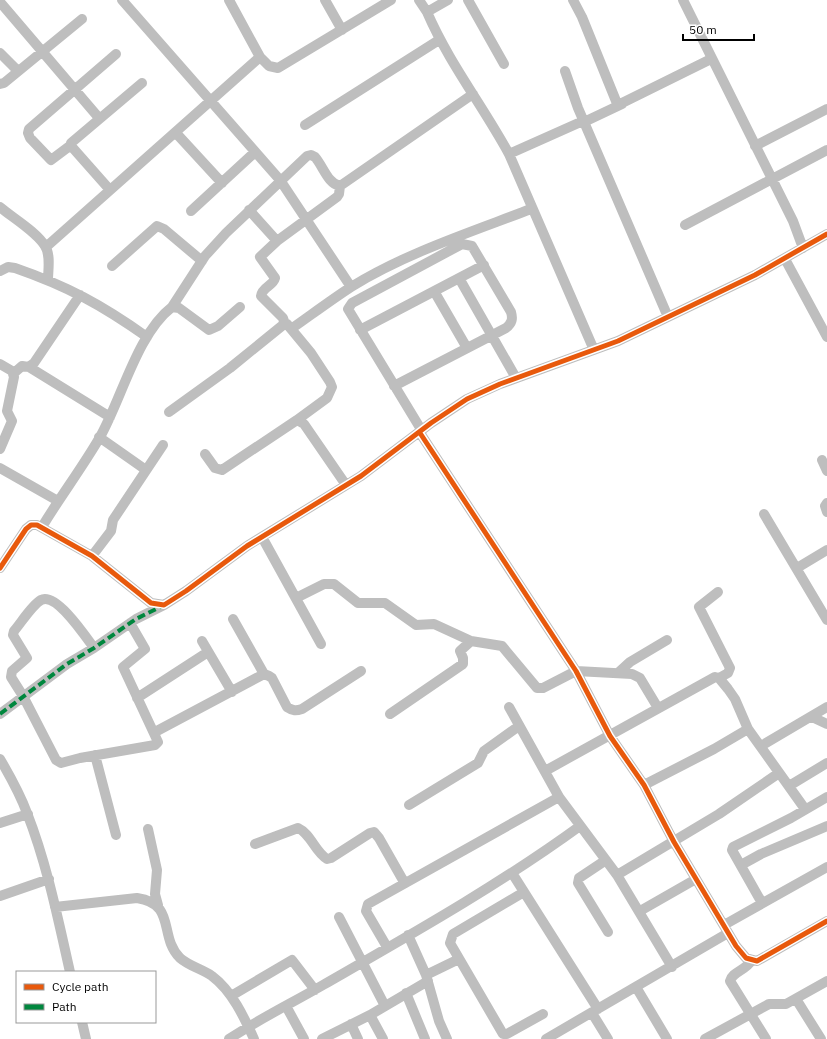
<svg xmlns="http://www.w3.org/2000/svg" width="827" height="1039" font-family="'IBM Plex Sans',sans-serif">
<style>
.lines{fill:none;stroke-linecap:round;stroke-linejoin:round}
.minor{stroke:#bebebe;stroke-width:10}
.quiet{stroke:#00873e;stroke-width:4;stroke-dasharray:8 4;stroke-linecap:butt}
.cycleway-casing{stroke:#fff;stroke-width:8}
.cycleway{stroke:#e8590c;stroke-width:5}
</style>
<rect width="100%" height="100%" fill="#fff"/>
<g class="lines">
<path class="minor" d="M122,0L280,180L351,287
M229,0L260,57L269,66L278,68L391,0
M325,0L342,30
M419,0L427,12L448,0
M468,0L504,64
M573,0L582,17L616,101L620,104L711,59
M683,0L793,221L803,248
M0,2L99,118
M427,12C449,63 483,106 509,154L594,350
M0,53L18,71
M565,71L578,108L668,317
M0,84L4,83L82,19
M584,122L622,104
M305,125L439,40
M176,133L222,183
M71,145L51,160L30,138L28,133L29,129L116,54
M755,146L827,109
M509,154L583,121
M110,190L72,147L71,143L142,83
M0,207C13,218 37,232 45,246C51,255 48,270 48,280
M249,210L277,241
M191,211L255,152
M685,225L827,150
M46,247L260,57
M785,259L827,337
M112,266L157,226L164,229L202,261
M0,271L8,267L15,268C67,286 102,305 147,337
M459,278L516,378
M434,291L467,348
M172,307L205,256L226,233L307,156L311,155L315,157C323,166 328,184 340,186L473,94
M287,324L311,353L330,382L332,387L327,398L297,420
M291,329C311,315 331,300 351,287C406,253 471,232 531,209
M360,330L484,265
M0,364L12,371L14,377L7,411L12,421L0,449
M29,367L110,417
M14,373L22,366L29,367L34,363L80,295
M394,386L506,328C512,323 513,319 511,312L472,246L462,244L352,303L348,309L422,431
M169,412L230,368L283,325L284,321L283,318L261,296C262,287 273,286 275,278L260,257L277,241L337,197L339,194L340,186
M420,433L576,671L610,736L644,785L674,842L736,946L746,958L757,961L827,921
M99,437L146,470
M205,454L215,468L222,470L297,420L304,424L346,485
M822,460L827,471
M0,468L58,501
M827,503L825,506L827,512
M764,514L827,620
M42,527C60,497 82,468 100,437C122,398 137,334 172,307L179,308L209,330L218,326L240,307
M262,537L321,644
M92,556L111,531L113,520L163,445
M0,568L26,529L31,525H37L92,556L151,603L164,605L186,591L247,546L361,476L431,423L467,399L500,384L618,341L755,275L827,234
M797,568L827,550
M718,592L699,607L730,668L728,673L719,678
M296,598L324,584H334L358,603H385L416,625L434,624L471,641L502,646L537,688H543L576,671L632,674L640,678L658,708
M233,619L264,674
M202,641L232,692
M94,648C86,637 56,592 41,600C32,605 21,623 14,631L13,635L27,658L12,671L11,677L23,696L56,760L61,763L80,758L155,745L158,742L123,667L145,649L130,623
M618,673L630,662L667,640
M137,698L208,652
M509,707L559,797L617,875L672,967
M0,714L67,664L94,648L136,619L164,605
M390,714L463,664V658L460,651L471,641
M812,717L827,724
M155,732L264,674L269,676L272,678L287,707C293,711 296,711 302,709L361,671
M761,746L827,707
M95,755L116,835
M0,759C10,776 20,794 27,813C47,864 58,919 70,972
M545,771L715,677L719,678L728,689L735,699L748,729L805,809
M644,785L714,749L748,729
M789,786L827,763
M409,805L478,763L484,751L519,726
M0,823L28,814
M148,829L157,870L155,894L158,905
M255,844L298,828C311,834 315,852 327,859L331,858L370,833L374,832L379,838L404,882
M606,860L579,878L578,883L608,932
M741,865L761,854L827,826
M512,873L598,1009
M617,875L719,814L779,773
M524,892L453,934L450,943L503,1034H507L543,1014
M0,896L49,879
M762,903L732,850L733,847L791,818L827,797
M55,907L137,898C177,904 158,936 180,958C189,966 202,969 212,976C232,991 244,1017 254,1039
M640,911L696,879
M339,917L385,1006
M724,925L827,867
M408,935L426,975L439,1021L447,1039
M387,947L366,911L368,904L559,797
M751,961C746,970 732,972 730,981L766,1039
M426,975L459,959
M636,987L667,1039
M406,993L425,1039
M231,996L292,960L315,990
M796,999L821,1039
M286,1006L304,1039
M592,1013L608,1039
M370,1015L383,1039
M82,1022L86,1039
M351,1024L358,1039
M229,1039C259,1019 292,1003 323,985C410,935 499,885 580,826
M322,1039L370,1015L428,981
M546,1039L728,933
M705,1039L769,1004H786L827,981"/>
<path class="quiet" d="M0,714L67,664L94,648L136,619L162,606"/>
<g class="cycleway-casing">
<path id="cycleway" d="M420,433L576,671L610,736L644,785L674,842L736,946L746,958L757,961L827,921
M0,568L26,529L31,525H37L92,556L151,603L164,605L186,591L247,546L361,476L431,423L467,399L500,384L618,341L755,275L827,234"/>
</g>
<use href="#cycleway" class="cycleway"/>
</g>
<rect x="16" y="971" width="140" height="52" fill="#ffffff" stroke="#999999"/>
<rect x="24" y="984" width="20" height="6" fill="#e8590c" stroke="#999999"/>
<text x="52" y="991" font-size="12" fill="#000000">Cycle path</text>
<rect x="24" y="1004" width="20" height="6" fill="#00873e" stroke="#999999"/>
<text x="52" y="1011" font-size="12" fill="#000000">Path</text>
<path d="M683 34v6h71v-6" fill="none" stroke="#000000" stroke-width="2"/>
<text x="689" y="34" font-size="12" fill="#000000" stroke="#ffffff" stroke-width="3" paint-order="stroke">50 m</text>
</svg>
